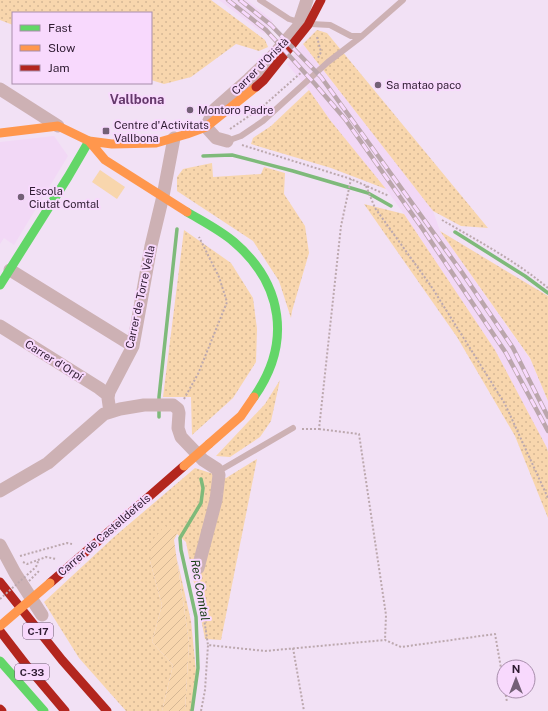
<svg xmlns="http://www.w3.org/2000/svg" width="548" height="711" font-family="'Public Sans',sans-serif">
<style>
.built{fill:#f2d8f6}
.grass{fill:url(#grass-dots)}
.park{fill:#f8d6ad}
.garden{fill:url(#garden-furrows)}
.lines{fill:none;stroke-linecap:round;stroke-linejoin:round}
.stream{stroke:#7eba7a;stroke-width:3.5}
.path{stroke:#bca8ae;stroke-width:2;stroke-dasharray:2 2;stroke-linecap:butt}
.lane{stroke:#cdb1b4;stroke-width:6}
.street{stroke:#cdb1b4;stroke-width:13}
.fast{stroke:#63d668;stroke-width:9}
.slow{stroke:#ff974d;stroke-width:9}
.jam{stroke:#b3261e;stroke-width:9}
.rail-casing{stroke:#bba6ac;stroke-width:4.5}
.rail{stroke:#f8d9fd;stroke-width:3;stroke-dasharray:9;stroke-linecap:butt}
.path-bridge{stroke:#bca8ae;stroke-width:2;stroke-dasharray:2 2;stroke-linecap:butt}
.slow-bridge{stroke:#ff974d;stroke-width:9}
.poi-dot{fill:#736076;stroke:#f8d9fd;stroke-width:1.5}
.labels{text-anchor:middle;dominant-baseline:central;stroke-width:4;stroke-linejoin:round;paint-order:stroke}
.shield{fill:#f8d9fd;stroke:#6b546e;stroke-width:1}
.shield-label{font-size:10px;font-weight:bold;fill:#2e1b31}
.street-label{font-size:11px;fill:#2e1b31;stroke:#f8d9fd}
.poi-label{font-size:11px;fill:#2e1b31;stroke:#f8d9fd;text-anchor:start}
.water-label{font-size:12px;font-style:italic;fill:#1a3f18;stroke:#f8d9fd}
.quarter-label{font-size:13px;font-weight:bold;fill:#65396c;stroke:#f8d9fd}
</style>
<defs>
<pattern id="grass-dots" width="8" height="8" patternUnits="userSpaceOnUse"><rect width="8" height="8" fill="#f8d6ad"/><path d="M2 2h.1M6 6h.1" fill="none" stroke="#d5b795" stroke-width="1.8" stroke-linecap="round"/></pattern>
<pattern id="garden-furrows" width="10" height="10" patternUnits="userSpaceOnUse"><rect width="10" height="10" fill="#f8d6ad"/><path d="M-1 1l2-2M0 10L10 0M9 11l2-2" fill="none" stroke="#d5b795"/></pattern>
</defs>
<rect width="100%" height="100%" fill="#f2e1f5"/>
<path class="built" d="M219,0H247L273,21L264,34Z
M303,44L433,211L440,231L530,359L548,401V452L495,350L404,214L386,189L330,120L309,90L287,64Z
M54,136L68,156L14,245L4,238L0,244V142Z"/>
<path class="grass" d="M0,0H211L265,40L268,47L259,51L236,44L191,77L164,84L151,80V13H13V25L0,20Z
M317,30L327,33L488,228L461,226L433,211L303,44Z
M309,90L330,120L386,189L331,168L251,144L253,138L271,126Z
M212,163L213,177L261,174L264,167L285,173L284,194L305,226L309,253L292,311L291,318L279,281L253,241L177,191V177L183,169Z
M364,204L404,214L495,350L547,448L548,452V518L515,436L457,337Z
M184,230L231,263L253,298L257,329L256,362L233,398L192,435L191,397H163Z
M440,231L548,296V401L530,358Z
M280,380L271,421L260,437L230,457L216,456L265,404Z
M257,459L221,640L205,639L186,542L177,534L150,561L162,605L152,642L173,665L162,711H126L79,658L44,602L114,537L195,468L226,478Z
M177,559L191,621L196,671L193,711H185L189,642Z"/>
<path class="park" d="M100,170L125,187L117,199L92,182Z"/>
<path class="garden" d="M165,526L177,534L174,540L189,642L185,711H162L173,665L152,642L162,605L150,561L152,541Z"/>
<g class="lines">
<path class="stream" d="M203,156L232,155L293,171L368,193L391,206
M455,232L525,276L548,293
M159,417V397L177,229
M192,711L198,668L196,617L181,550L180,538L201,503L203,488L201,479"/>
<path class="path" d="M317,37L321,52L318,58
M230,129L261,108L303,71
M242,145L351,179L389,196
M366,186L375,208L431,286L505,404L548,498
M442,220C478,241 516,261 548,288
M184,399L198,374L227,302L219,277L199,237
M302,429H319L341,226L351,179
M319,429L359,434L386,615L385,640
M20,556L67,543L72,544
M23,562L27,564L46,557L56,559
M36,567L39,559
M198,579L208,645L265,651L385,640L401,647L495,634L504,685
M293,648L304,711
M505,691L507,702
M201,711L205,690L208,645"/>
<path class="lane" d="M260,0L289,19L299,22
M311,24L330,25L351,36H361
M227,141L241,136L263,121L328,62L362,36L403,0
M219,471L293,428"/>
<path class="street" d="M0,89L58,126
M227,141L216,138L206,127L215,109L249,79L271,58L291,35L298,27L307,0
M10,270L133,346
M0,326L99,388L108,395
M110,412L108,398L109,392L133,346L151,246L163,196L174,138
M0,491L48,463L104,414L120,409L144,405H173L178,409L179,413L178,428L181,437L203,460L217,469L219,475L216,500L198,568
M0,545L15,573L42,615"/>
<path class="fast" d="M187,212C202,221 220,230 234,242C283,284 292,343 254,397
M0,285L68,177L89,141
M0,661L44,711"/>
<path class="slow" d="M0,133L58,126L89,141L105,160L187,212
M89,141L112,144L156,143L187,134L206,127L256,87
M209,444L241,416L254,397"/>
<path class="jam" d="M256,87L264,80L308,25L321,0
M0,582L62,660L107,711
M50,583L184,466
M0,631L27,666L65,711
M0,709L2,711"/>
<g class="rail-casing">
<path id="rail" d="M228,0L266,30L315,84L345,119L422,228L506,353L548,431
M240,0L271,25L321,77L350,117L461,271L513,348L548,417"/>
</g>
<use href="#rail" class="rail"/>
<path class="path-bridge" d="M29,581L39,571
M0,599L36,567"/>
<path class="slow-bridge" d="M184,466L209,444
M0,626L50,583"/>
</g>
<g class="poi-dot">
<circle cx="378" cy="85" r="4"/>
<circle cx="190" cy="110" r="4"/>
<rect x="102" y="127" width="8" height="8" rx="2"/>
<circle cx="21" cy="197" r="4"/>
</g>
<g class="labels">
<g class="shield">
<rect x="23" y="623" width="30" height="16" rx="3"/>
<rect x="15" y="664" width="34" height="16" rx="3"/>
</g>
<g class="shield-label">
<text x="38" y="631">C-17</text>
<text x="32" y="672">C-33</text>
</g>
<g class="street-label">
<text transform="translate(260 66) rotate(-45)">Carrer d'Oristà</text>
<text transform="translate(140 297) rotate(-78)">Carrer de Torre Vella</text>
<text transform="translate(54 360) rotate(32)">Carrer d'Orpí</text>
<text transform="translate(104 535) rotate(-41)">Carrer de Castelldefels</text>
</g>
<g class="poi-label">
<text x="386" y="85">Sa matao paco</text>
<text x="198" y="110">Montoro Padre</text>
<text x="114" y="125">Centre d'Activitats<tspan x="114" dy="13">Vallbona</tspan></text>
<text x="29" y="191">Escola<tspan x="29" dy="13">Ciutat Comtal</tspan></text>
</g>
<g class="water-label">
<text transform="translate(200 590) rotate(80)">Rec Comtal</text>
</g>
<g class="quarter-label">
<text x="137" y="99">Vallbona</text>
</g>
</g>
<rect x="12" y="12" width="140" height="72" fill="#f8d9fd" stroke="#a78dab"/>
<rect x="20" y="25" width="20" height="6" fill="#63d668" stroke="#a78dab"/>
<text x="48" y="32" font-size="12" fill="#2e1b31">Fast</text>
<rect x="20" y="45" width="20" height="6" fill="#ff974d" stroke="#a78dab"/>
<text x="48" y="52" font-size="12" fill="#2e1b31">Slow</text>
<rect x="20" y="65" width="20" height="6" fill="#b3261e" stroke="#a78dab"/>
<text x="48" y="72" font-size="12" fill="#2e1b31">Jam</text>
<g transform="translate(516 679)"><circle r="19" fill="#f8d9fd" stroke="#a78dab"/>
<path d="M0-3L7 15L0 10L-7 15Z" fill="#736076"/>
<text y="-6" font-size="11" font-weight="bold" text-anchor="middle" fill="#2e1b31">N</text>
</g>
</svg>
